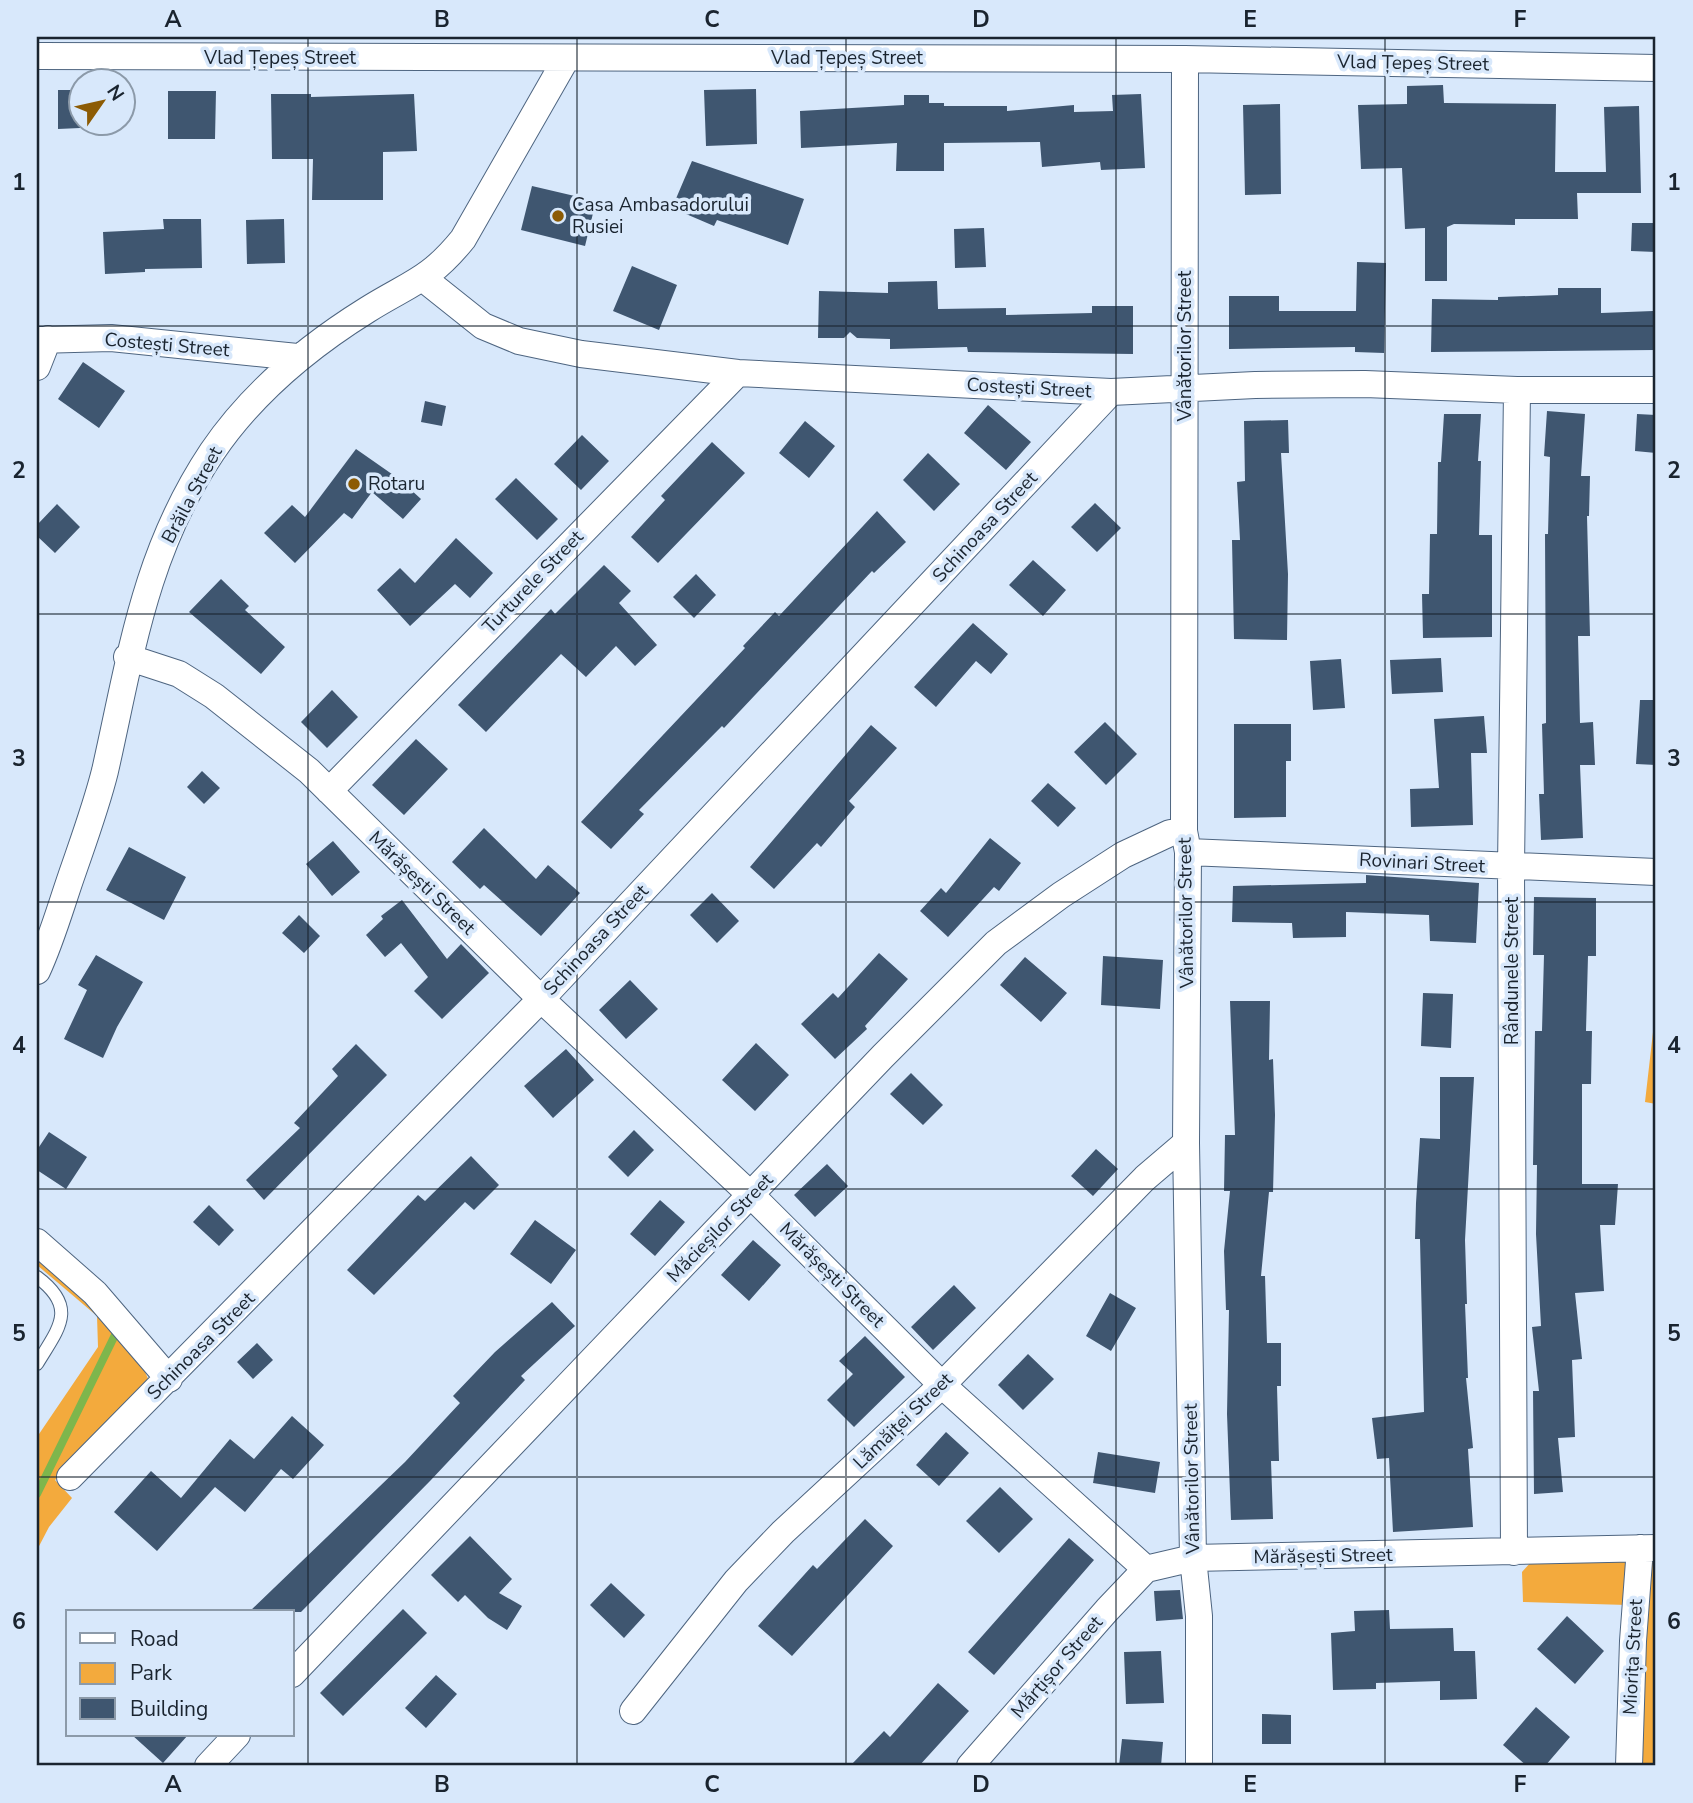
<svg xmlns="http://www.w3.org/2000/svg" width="1693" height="1803" font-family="'Nunito Sans',sans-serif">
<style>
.green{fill:#f3aa3d}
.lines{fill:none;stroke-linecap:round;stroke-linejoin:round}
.stream{stroke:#7eb64c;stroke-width:8}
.building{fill:#3f5670}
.service-casing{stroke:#4e6580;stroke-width:14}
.minor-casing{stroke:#4e6580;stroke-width:28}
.service{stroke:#fff;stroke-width:12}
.minor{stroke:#fff;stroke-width:26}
.grid{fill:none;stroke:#1a242f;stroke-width:2;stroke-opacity:0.55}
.poi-dot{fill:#8c5b04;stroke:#d8e8fb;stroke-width:2.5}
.labels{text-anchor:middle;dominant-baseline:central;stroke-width:7;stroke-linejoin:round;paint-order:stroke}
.street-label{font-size:19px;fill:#1a242f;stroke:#d8e8fb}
.poi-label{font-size:19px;fill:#1a242f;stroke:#d8e8fb;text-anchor:start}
.neatline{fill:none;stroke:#1a242f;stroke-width:2.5}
.grid-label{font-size:23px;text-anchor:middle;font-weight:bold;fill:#1a242f}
</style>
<rect width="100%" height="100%" fill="#d8e8fb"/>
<path class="green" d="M1656,1006V1104L1645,1102Z
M37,1253L137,1353L149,1381L55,1480L72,1498L49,1527L37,1550V1437L98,1347L97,1316L37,1265Z
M1625,1559L1629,1569L1627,1605L1523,1602L1522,1572L1531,1562Z
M1645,1559H1656V1766H1636Z"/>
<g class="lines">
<path class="stream" d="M37,1494L115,1335"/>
</g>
<path class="building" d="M1443,85L1444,103L1556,104L1555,172H1606L1604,107L1639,106L1641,193H1577L1578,219H1515V225L1454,224L1447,227V281H1425V228L1405,229L1402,168L1361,169L1358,105L1407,104V86Z
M756,89L757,144L706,146L704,90Z
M58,90H80V128L58,129Z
M168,91H216L215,139H168Z
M271,94H311V97L414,94L417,151L383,152V200H312L313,159H272Z
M1141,94L1145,168L1101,170L1100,162L1042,167L1040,142L944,143V171H896L897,143L801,148L800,111L904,105V95H929V103H944V106H1007V111L1074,105V112L1113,111L1112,95Z
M1280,104L1281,194L1245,195L1243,105Z
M692,161L804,199L788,245L717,220L714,226L672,208Z
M532,186L596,201L585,246L521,230Z
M163,219H201L202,268L145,269V272L105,274L103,232L164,229Z
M284,219L285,263L247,264L246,220Z
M1632,223H1656V252L1631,251Z
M984,228L986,267L955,268L954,229Z
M1357,262L1386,263L1384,353L1355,352V347L1229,349V296H1279V311H1356Z
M632,266L677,285L659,330L613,311Z
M937,281L938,309L1006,308V315L1092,313V306H1133V354L968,352L967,347L890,349V339L857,338L850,332L844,338H818L819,291L888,293V282Z
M1558,288H1601V313L1653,311L1655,350L1431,352L1432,299L1498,300V297L1558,295Z
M83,362L125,391L99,428L58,399Z
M425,401L446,406L442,426L421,422Z
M988,405L1031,442L1006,470L964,433Z
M1547,411L1585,414L1581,476H1590L1589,516H1587L1590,636H1578L1580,723L1593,722L1595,765H1580L1583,838L1541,840L1539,794H1544L1542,724L1546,723L1545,534H1548L1550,457L1544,456Z
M1444,414H1481L1478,461H1481L1479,535H1492V637L1423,638L1422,594H1429L1430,534H1437L1438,462H1441Z
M1637,414L1656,415V453L1635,451Z
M1288,420L1289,453H1281L1288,574L1287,640L1234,639L1232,540H1240L1237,482L1245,481L1244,421Z
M805,421L835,446L809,478L779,453Z
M582,435L609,461L581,490L554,464Z
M712,442L745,473L658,563L631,537L665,500L661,496Z
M356,449L399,479L421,499L403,519L372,492L352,519L344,513L295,563L264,533L292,505L305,517Z
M928,453L960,484L934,511L903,480Z
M516,478L558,519L537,540L495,499Z
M1095,503L1121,528L1097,552L1071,527Z
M57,504L80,527L55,553L37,536V525Z
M877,511L906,542L874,573L872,571L724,728L722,726L639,810L644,814L611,849L581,822L745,648L743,646L775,612L779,616Z
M456,538L493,573L470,598L455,584L410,626L377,590L400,568L415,583Z
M1033,560L1066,590L1043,616L1009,585Z
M604,565L631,591L619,603L657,645L635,666L616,646L586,677L561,654L486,732L458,705L551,609L555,614Z
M696,574L716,595L694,618L673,597Z
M221,579L249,606L245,610L285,647L261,674L189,612Z
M973,623L1008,654L991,674L976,661L936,707L914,687Z
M1441,658L1443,692L1392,694L1390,660Z
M1341,659L1345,708L1313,710L1310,661Z
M332,690L358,717L327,748L301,722Z
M1640,700H1656V765L1636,764Z
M1484,716L1487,753H1471L1473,825L1411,827L1410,789L1439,788L1434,719Z
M1105,722L1137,754L1106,785L1074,752Z
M1234,724H1291V761H1286V817L1234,818Z
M871,725L897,748L849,801L855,807L821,847L817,843L774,889L750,867Z
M416,739L448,769L404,815L372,785Z
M202,771L220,788L204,804L187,787Z
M1048,783L1076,808L1058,827L1031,801Z
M484,828L536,879L548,865L580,893L541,936L484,885L480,889L452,862Z
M990,838L1021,863L999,891L994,887L948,937L920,911L941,888L946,893Z
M333,841L360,872L332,896L306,864Z
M129,847L186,877L164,920L106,890Z
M1366,875L1479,883L1476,943L1430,941L1429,915L1346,912V937L1293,938L1292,923L1232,922L1233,886L1366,883Z
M712,893L739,921L717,943L690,915Z
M1534,897L1596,898V956H1588L1586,1031H1592L1591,1084H1582V1184H1618L1615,1225H1600L1604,1291L1575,1293L1582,1359L1572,1360L1575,1437L1558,1438L1563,1492L1534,1494L1533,1391H1539L1532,1327L1541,1326L1536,1234L1537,1165H1533L1535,1031H1542L1544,955H1533Z
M402,900L447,959L461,944L489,973L442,1019L414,991L428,977L401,943L385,957L366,935L383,919L381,916Z
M299,915L320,936L304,953L282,933Z
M879,953L908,979L865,1026L867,1029L835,1059L801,1024L833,993L838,998Z
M96,955L143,982L117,1027L103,1058L64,1039L87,990L78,985Z
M1103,956L1163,960L1160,1009L1101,1005Z
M1025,957L1067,993L1041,1022L1000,985Z
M630,980L658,1009L626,1039L599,1010Z
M1423,993L1453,994L1451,1048L1421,1046Z
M1230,1001H1270L1269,1060L1273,1059L1275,1115L1273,1192H1269L1261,1276H1265L1267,1343H1281V1386H1277L1279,1461H1271L1273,1519L1231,1520L1227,1414L1229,1310H1226L1224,1251L1230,1191H1224L1225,1135H1235Z
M756,1043L789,1075L755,1111L722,1080Z
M356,1044L387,1075L264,1200L246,1180L300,1128L294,1123L338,1076L332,1069Z
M566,1049L594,1080L553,1118L524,1086Z
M911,1073L943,1105L923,1125L890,1094Z
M1440,1077H1474L1465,1240L1467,1304H1465L1468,1378H1466L1473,1448L1468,1449L1473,1527L1393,1532L1389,1458L1377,1459L1372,1418L1424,1412L1420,1239H1415L1416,1203L1420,1138L1440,1139Z
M634,1130L654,1150L628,1177L608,1157Z
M49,1132L87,1157L66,1189L37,1170V1150Z
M1096,1149L1118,1169L1093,1196L1071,1176Z
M471,1156L499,1185L474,1210L465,1202L374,1295L347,1270L418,1195L425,1201Z
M827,1164L848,1186L815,1217L794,1195Z
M660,1200L685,1222L655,1256L630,1234Z
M209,1205L234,1230L219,1246L193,1222Z
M535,1220L576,1250L551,1284L510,1254Z
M753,1240L781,1265L749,1301L721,1275Z
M954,1285L976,1308L933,1350L911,1327Z
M1110,1293L1136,1308L1111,1351L1086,1336Z
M552,1302L575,1326L521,1376L525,1380L430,1481L301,1612H249L405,1462L460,1403L453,1396L495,1352Z
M865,1336L905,1377L854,1427L827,1400L853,1374L839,1361Z
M257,1343L273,1360L253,1379L237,1362Z
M1028,1354L1054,1379L1023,1410L998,1385Z
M292,1416L324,1445L293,1479L281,1469L245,1512L215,1487L157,1551L114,1512L151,1471L181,1498L230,1439L254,1459Z
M946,1432L969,1453L939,1486L916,1465Z
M1098,1452L1160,1462L1155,1493L1093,1483Z
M1000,1487L1033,1519L999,1553L966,1521Z
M865,1519L893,1546L792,1656L758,1626L813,1565L817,1569Z
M470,1536L512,1579L499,1593L522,1606L507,1630L488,1618L465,1595L458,1602L431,1575Z
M1069,1538L1094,1560L994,1675L968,1652Z
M611,1583L645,1615L624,1638L590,1605Z
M1180,1590L1183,1619L1156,1621L1154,1591Z
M403,1609L427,1633L343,1716L320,1693Z
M1389,1610L1390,1629L1453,1628L1454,1651H1475L1477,1699L1440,1700V1681L1376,1683V1689L1333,1690L1331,1633L1355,1631L1354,1611Z
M1567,1616L1604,1651L1575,1684L1537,1649Z
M1161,1651L1164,1703L1126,1704L1124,1652Z
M436,1675L457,1694L426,1728L405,1708Z
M938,1683L969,1711L919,1766H850L884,1731L890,1737Z
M1536,1707L1570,1737L1545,1766H1527L1503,1745Z
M1262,1714L1291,1715V1744H1262Z
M132,1735H188L163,1763Z
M1122,1739L1163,1742L1161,1766H1119Z"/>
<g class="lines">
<g class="service-casing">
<path id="service" d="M37,1277C79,1308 58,1329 37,1364"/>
</g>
<g class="minor-casing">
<path id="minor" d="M37,56L1185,59L1656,68
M1185,59L1184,831L1188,852L1186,1143L1193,1558L1199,1616V1766
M424,279L483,326L519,341L581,354L738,373L1111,392L1255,385L1365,384L1517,390H1656
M37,340L111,338L297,357
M37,367L48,339
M127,657L179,674L214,696L309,771L541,999L752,1196L942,1385L1146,1569
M329,791L738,373
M1188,852L1656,872
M37,971C51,941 60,909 71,877C83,842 96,807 105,771C131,656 144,554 212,452C252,393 306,348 367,310C410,283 429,281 463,239L566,59
M37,1242L95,1293L169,1379
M70,1477L541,999L1111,392
M1514,1552L1511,868L1517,390
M1146,1569L1193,1558L1656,1548
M292,1674L883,1056L996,943L1061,895L1123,855L1170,833L1184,831
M633,1711L736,1581L783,1532L942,1385L1145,1178L1186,1143
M208,1766L237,1735
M970,1766L1107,1610L1146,1569
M1629,1766L1633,1641L1640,1548"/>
</g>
<use href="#service" class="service"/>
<use href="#minor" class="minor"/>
</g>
<path class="grid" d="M308,37V1766M577,37V1766M846,37V1766M1116,37V1766M1385,37V1766M37,326H1656M37,614H1656M37,902H1656M37,1189H1656M37,1477H1656"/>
<g class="poi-dot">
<circle cx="558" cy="216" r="7"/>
<circle cx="354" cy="484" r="7"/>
</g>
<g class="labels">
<g class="street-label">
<text x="280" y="58">Vlad Țepeș Street</text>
<text x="847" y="58">Vlad Țepeș Street</text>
<text transform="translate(1413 63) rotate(1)">Vlad Țepeș Street</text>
<text transform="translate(167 345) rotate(5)">Costești Street</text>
<text transform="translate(1185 346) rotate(-90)">Vânătorilor Street</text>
<text transform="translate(1029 388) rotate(3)">Costești Street</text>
<text transform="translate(192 495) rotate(-62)">Brăila Street</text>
<text transform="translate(985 527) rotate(-47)">Schinoasa Street</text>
<text transform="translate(533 582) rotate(-46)">Turturele Street</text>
<text transform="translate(1422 863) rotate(3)">Rovinari Street</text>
<text transform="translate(422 883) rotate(44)">Mărășești Street</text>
<text transform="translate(1186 913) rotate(-91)">Vânătorilor Street</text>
<text transform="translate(596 940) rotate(-47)">Schinoasa Street</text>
<text transform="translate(1512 971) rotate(-90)">Rândunele Street</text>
<text transform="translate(720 1228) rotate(-46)">Măcieșilor Street</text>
<text transform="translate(832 1275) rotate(45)">Mărășești Street</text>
<text transform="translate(201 1346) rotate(-45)">Schinoasa Street</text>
<text transform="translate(903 1421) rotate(-44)">Lămăiței Street</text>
<text transform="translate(1192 1479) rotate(-91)">Vânătorilor Street</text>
<text transform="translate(1323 1556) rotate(-1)">Mărășești Street</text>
<text transform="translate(1633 1657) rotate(-87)">Miorița Street</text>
<text transform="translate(1057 1667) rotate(-49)">Mărțișor Street</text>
</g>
<g class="poi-label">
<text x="572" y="205">Casa Ambasadorului<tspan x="572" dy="22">Rusiei</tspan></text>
<text x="368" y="484">Rotaru</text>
</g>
</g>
<rect width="1693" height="1803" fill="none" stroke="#d8e8fb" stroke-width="77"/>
<rect x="66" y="1610" width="228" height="126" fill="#d8e8fb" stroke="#8c9aa9" stroke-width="2"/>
<rect x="80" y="1633" width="35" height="10" fill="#ffffff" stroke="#8c9aa9" stroke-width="2"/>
<text x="130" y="1646" font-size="21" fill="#1a242f">Road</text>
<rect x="80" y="1663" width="35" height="21" fill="#f3aa3d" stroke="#8c9aa9" stroke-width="2"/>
<text x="130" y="1680" font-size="21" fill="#1a242f">Park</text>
<rect x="80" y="1698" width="35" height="21" fill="#3f5670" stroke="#8c9aa9" stroke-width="2"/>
<text x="130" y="1716" font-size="21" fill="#1a242f">Building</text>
<g transform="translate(102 102) rotate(56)"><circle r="33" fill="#d8e8fb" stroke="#8c9aa9" stroke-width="2"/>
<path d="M0-5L12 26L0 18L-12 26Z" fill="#8c5b04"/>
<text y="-10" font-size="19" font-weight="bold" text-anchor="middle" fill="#1a242f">N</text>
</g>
<rect x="38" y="38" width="1616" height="1726" class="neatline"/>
<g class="grid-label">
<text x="173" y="27">A</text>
<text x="442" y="27">B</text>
<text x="712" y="27">C</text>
<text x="981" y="27">D</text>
<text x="1250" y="27">E</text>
<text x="1520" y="27">F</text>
<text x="19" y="190">1</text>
<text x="1674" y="190">1</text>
<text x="19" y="478">2</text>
<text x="1674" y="478">2</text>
<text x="19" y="766">3</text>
<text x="1674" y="766">3</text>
<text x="19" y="1053">4</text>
<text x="1674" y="1053">4</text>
<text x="19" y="1341">5</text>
<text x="1674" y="1341">5</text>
<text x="19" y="1629">6</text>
<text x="1674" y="1629">6</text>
<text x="173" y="1792">A</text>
<text x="442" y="1792">B</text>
<text x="712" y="1792">C</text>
<text x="981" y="1792">D</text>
<text x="1250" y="1792">E</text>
<text x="1520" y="1792">F</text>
</g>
</svg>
